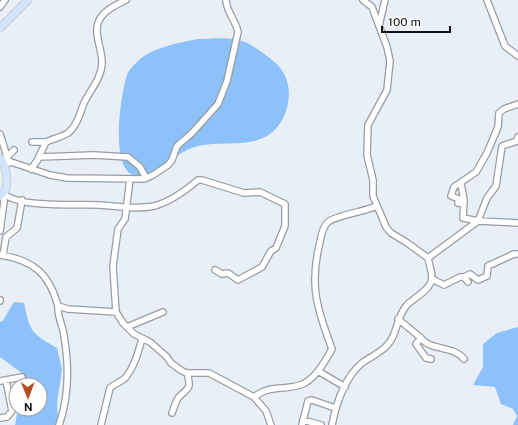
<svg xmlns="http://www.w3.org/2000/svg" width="518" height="425" font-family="'Public Sans',sans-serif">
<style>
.forest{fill:#8dc1fa}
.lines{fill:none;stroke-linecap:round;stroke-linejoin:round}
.minor-casing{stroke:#979da3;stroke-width:8}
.major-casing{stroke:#cacbcb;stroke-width:9}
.minor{stroke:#fff;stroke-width:5.5}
.major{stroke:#d1e6fe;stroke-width:7}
</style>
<rect width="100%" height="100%" fill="#e9eff6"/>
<path class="forest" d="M197,39C212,39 230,36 245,42C254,46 276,61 281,69C297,90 287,126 265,137C241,149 211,138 187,150C172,157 155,177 137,176C108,173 121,93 127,75C128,71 133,66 136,63C151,47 176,44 197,39Z
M14,302L24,303C30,332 31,333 57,348L62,369L57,403L58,419L55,425H15L17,414L21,409H40V385H26L23,374L0,357V321L2,322Z
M518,327V425H513L517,416L513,409L501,404L495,387L473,385L483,367V344L497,333Z"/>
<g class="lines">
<g class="minor-casing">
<path id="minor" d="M487,0L505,46L518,56
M0,7L5,0
M379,26L385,0
M0,134L9,163
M32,142H46
M7,157L14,150
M39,157L94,155L128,157L140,167L146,178
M5,164L11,162L50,175L67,178L144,179L153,175L168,165L172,160L177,146L192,133L218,104L227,81L238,32C236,21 226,11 226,0
M31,169L37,161L46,142C52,139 62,137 68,133C77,126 80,113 84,103C90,90 102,78 102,62C102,49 94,35 98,23C102,11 116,5 126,0
M461,184L464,200L463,218L478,221L518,223
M4,194C21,208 76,204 99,205C117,206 136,210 154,206C170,202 185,191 198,180H202L244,193L260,192L285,204V226L276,248L271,251L262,267L238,280L228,273L222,274L215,270
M464,204L458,203L459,199L451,196L454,187L476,172L487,153L498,127L499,113L504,109L518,104
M0,231L4,202V194
M0,255C33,260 49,273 58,306L68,309L116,312L123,323L134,334L150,342L167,357L171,363L182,371L187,373H209L254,397L266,411L271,425
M3,255L6,237L17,228L22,200
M428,258L478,221L487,198L496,186L502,146L517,141L518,137
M464,277L470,274L478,280L487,276L488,266L514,254H518
M432,279L444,285L460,277H464L468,282
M0,300V301
M58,306C57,316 63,326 64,336C69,365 69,397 59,425
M116,312L113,266L118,229L125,219L130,179
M398,319L421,338L416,344L426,358L431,359
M127,327L163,312
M421,338C430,351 453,345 464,359
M318,371L345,387
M0,381L22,377
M254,397C272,383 287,392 305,383C318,375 325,361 332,349C317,309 309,285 320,242C321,236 323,226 328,222C334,216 366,211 377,206
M172,413C174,408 176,399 180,396C190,387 191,387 187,373
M0,418L7,417L12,411L6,380
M303,420L321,425
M101,425L110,388C115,383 122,382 126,377C135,366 138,352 142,339
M302,425L308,401L312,400L335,408
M332,425C336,404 345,377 362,363C371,356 383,352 389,343C398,332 396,317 407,305C415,297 427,292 431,282C434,276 429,265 428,258L406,242L391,233L386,227L373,196V180L367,155L368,125L387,90L390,61L387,47L372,7L363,0"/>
</g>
<g class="major-casing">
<path id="major" d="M0,28L28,0
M0,158C7,167 11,189 0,196"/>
</g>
<use href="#minor" class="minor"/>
<use href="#major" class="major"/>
</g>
<g transform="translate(28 397) rotate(179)"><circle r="19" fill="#ffffff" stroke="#9fa0a1"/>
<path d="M0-3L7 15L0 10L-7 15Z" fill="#b44e22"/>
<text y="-6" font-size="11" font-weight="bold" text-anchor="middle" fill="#0f1214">N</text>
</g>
<path d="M382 26v6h68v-6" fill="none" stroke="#0f1214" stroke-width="2"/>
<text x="388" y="26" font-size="12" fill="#0f1214" stroke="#ffffff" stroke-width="3" paint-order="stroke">100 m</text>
</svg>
